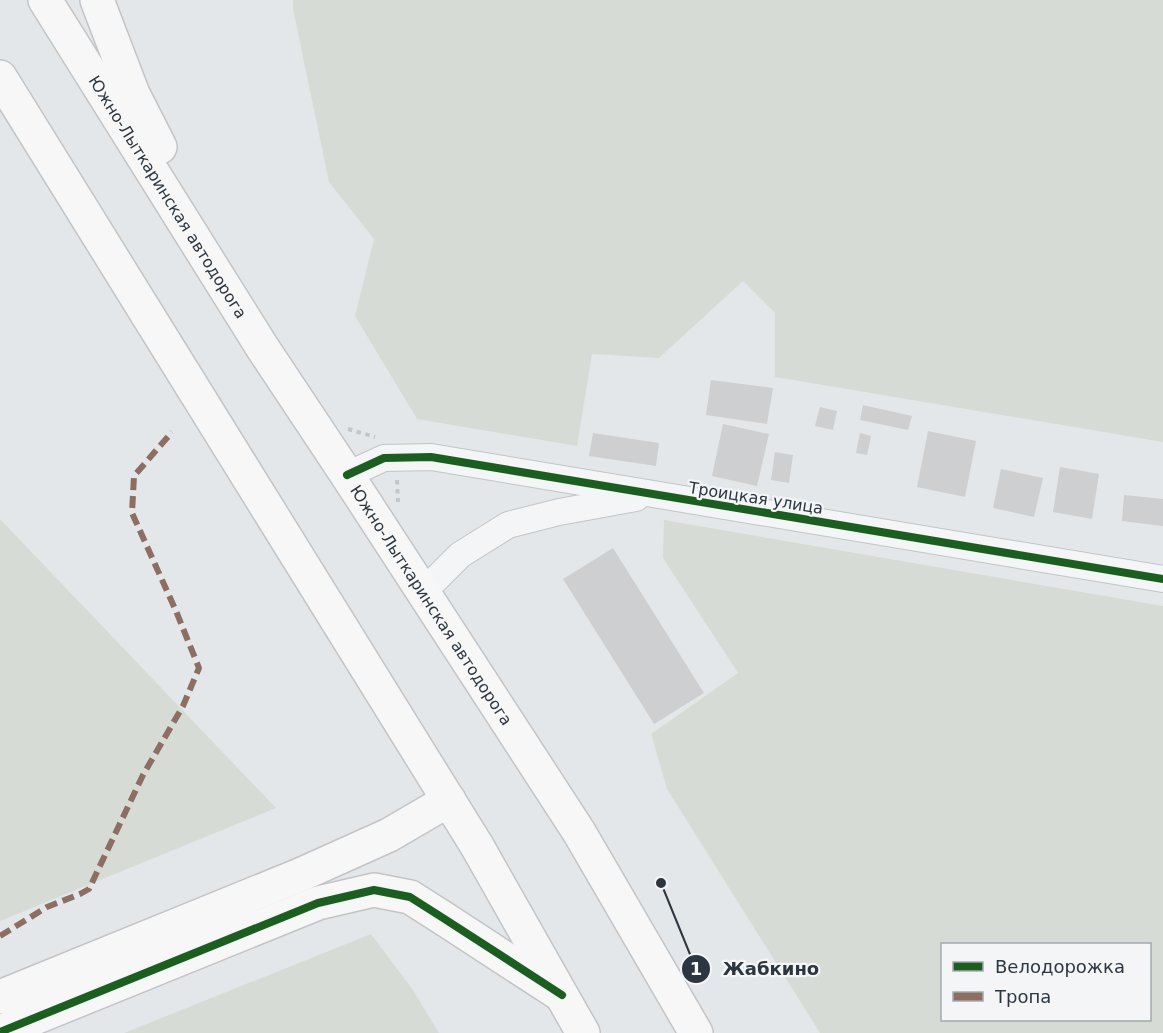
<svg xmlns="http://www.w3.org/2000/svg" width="1163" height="1033" font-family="'DejaVu Sans',sans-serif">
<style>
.green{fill:#d6dcd5;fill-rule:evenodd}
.building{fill:#cdcfd1}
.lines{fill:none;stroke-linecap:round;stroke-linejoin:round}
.street-casing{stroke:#c2c5c7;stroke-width:28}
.secondary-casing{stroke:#c2c5c7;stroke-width:36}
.path{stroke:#c4c7c9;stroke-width:4;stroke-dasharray:4.5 4.5;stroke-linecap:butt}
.street{stroke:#f3f5f6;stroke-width:26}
.secondary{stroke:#f7f7f7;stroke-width:33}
.quiet{stroke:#8d6e63;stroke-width:6;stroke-dasharray:12 6;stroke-linecap:butt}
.cycleway-casing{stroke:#f3f5f7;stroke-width:11}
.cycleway{stroke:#1b5e20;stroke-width:8}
.labels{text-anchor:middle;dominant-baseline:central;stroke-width:4.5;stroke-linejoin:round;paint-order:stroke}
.street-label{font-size:16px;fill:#2c3641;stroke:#f3f5f7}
.leader{fill:none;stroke:#2c3641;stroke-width:2}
.callout-dot{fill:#2c3641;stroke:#f3f5f7;stroke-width:2}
.mark-label{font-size:18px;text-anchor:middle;font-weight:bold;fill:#fff}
.callout-label{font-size:18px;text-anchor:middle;font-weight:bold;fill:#2c3641;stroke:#f3f5f7;stroke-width:4.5;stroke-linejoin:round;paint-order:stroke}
</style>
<rect width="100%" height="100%" fill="#e4e7e9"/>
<path class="green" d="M293,0H1163V442L775,377V313L743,281L659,358L592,354L577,446L417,419L355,316L374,239L329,182L293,9Z
M0,519L276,808L0,921Z
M664,520L1163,606V1033H820L667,789L651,734L738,673L663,558ZM942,944H1150V1020H942Z
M371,934L413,990L439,1033H124Z"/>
<path class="building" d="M711,380L773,388L767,424L706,415Z
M863,405L912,416L908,430L860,420Z
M820,407L837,411L833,430L815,426Z
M723,424L769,434L757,486L712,476Z
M928,431L976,441L965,497L917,487Z
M593,433L659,443L656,466L589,456Z
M860,433L871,436L867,455L856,453Z
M775,452L793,455L789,483L771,480Z
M1060,467L1099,474L1092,519L1053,512Z
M1001,469L1043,478L1034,517L993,508Z
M1124,495L1163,499V526L1122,521Z
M613,548L704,693L654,724L563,579Z"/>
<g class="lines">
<g class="street-casing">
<path id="street" d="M347,475L384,458L431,457L1163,579
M423,592L460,555L508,525L559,512L636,498"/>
</g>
<g class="secondary-casing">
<g id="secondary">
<path id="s1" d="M45,0L262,347L347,475L579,832L696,1033"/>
<path d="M97,0L133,94L160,147"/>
<path d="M0,77L477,846L583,1033"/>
<path d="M0,997L300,875L389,835L449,800"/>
<path d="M0,1032L318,903L374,890L410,897L443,918L558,993"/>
</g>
</g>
<path class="path" d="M348,429L375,437
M397,480L398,502"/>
<use href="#street" class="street"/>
<use href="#secondary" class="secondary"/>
<path class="quiet" d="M0,936L47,907L80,894L89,889L143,775L183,706L199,668L176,611L132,513L134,476L172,432"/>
<g class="cycleway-casing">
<path id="cycleway" d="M347,475L384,458L431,457L1163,579
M0,1032L318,903L374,890L410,897L443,918L562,995"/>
</g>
<use href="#cycleway" class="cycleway"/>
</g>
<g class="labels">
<g class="street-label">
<text stroke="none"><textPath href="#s1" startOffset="232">Южно-Лыткаринская автодорога</textPath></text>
<text transform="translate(756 498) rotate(9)">Троицкая улица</text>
<text stroke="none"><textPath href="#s1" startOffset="718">Южно-Лыткаринская автодорога</textPath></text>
</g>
</g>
<path class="leader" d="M661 883L696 969"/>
<g class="callout-dot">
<circle cx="661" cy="883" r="6"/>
<circle cx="696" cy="969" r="15"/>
</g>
<g class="mark-label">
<text x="696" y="975">1</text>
</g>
<g class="callout-label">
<text x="771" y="975">Жабкино</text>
</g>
<rect x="941" y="943" width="210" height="78" fill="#f3f5f7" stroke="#a3a9ae" stroke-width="1.5"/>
<rect x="953" y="962" width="30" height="9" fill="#1b5e20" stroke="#a3a9ae" stroke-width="1.5"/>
<text x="995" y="973" font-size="18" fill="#2c3641">Велодорожка</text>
<rect x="953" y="992" width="30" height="9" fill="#8d6e63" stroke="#a3a9ae" stroke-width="1.5"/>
<text x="995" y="1003" font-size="18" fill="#2c3641">Тропа</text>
</svg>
